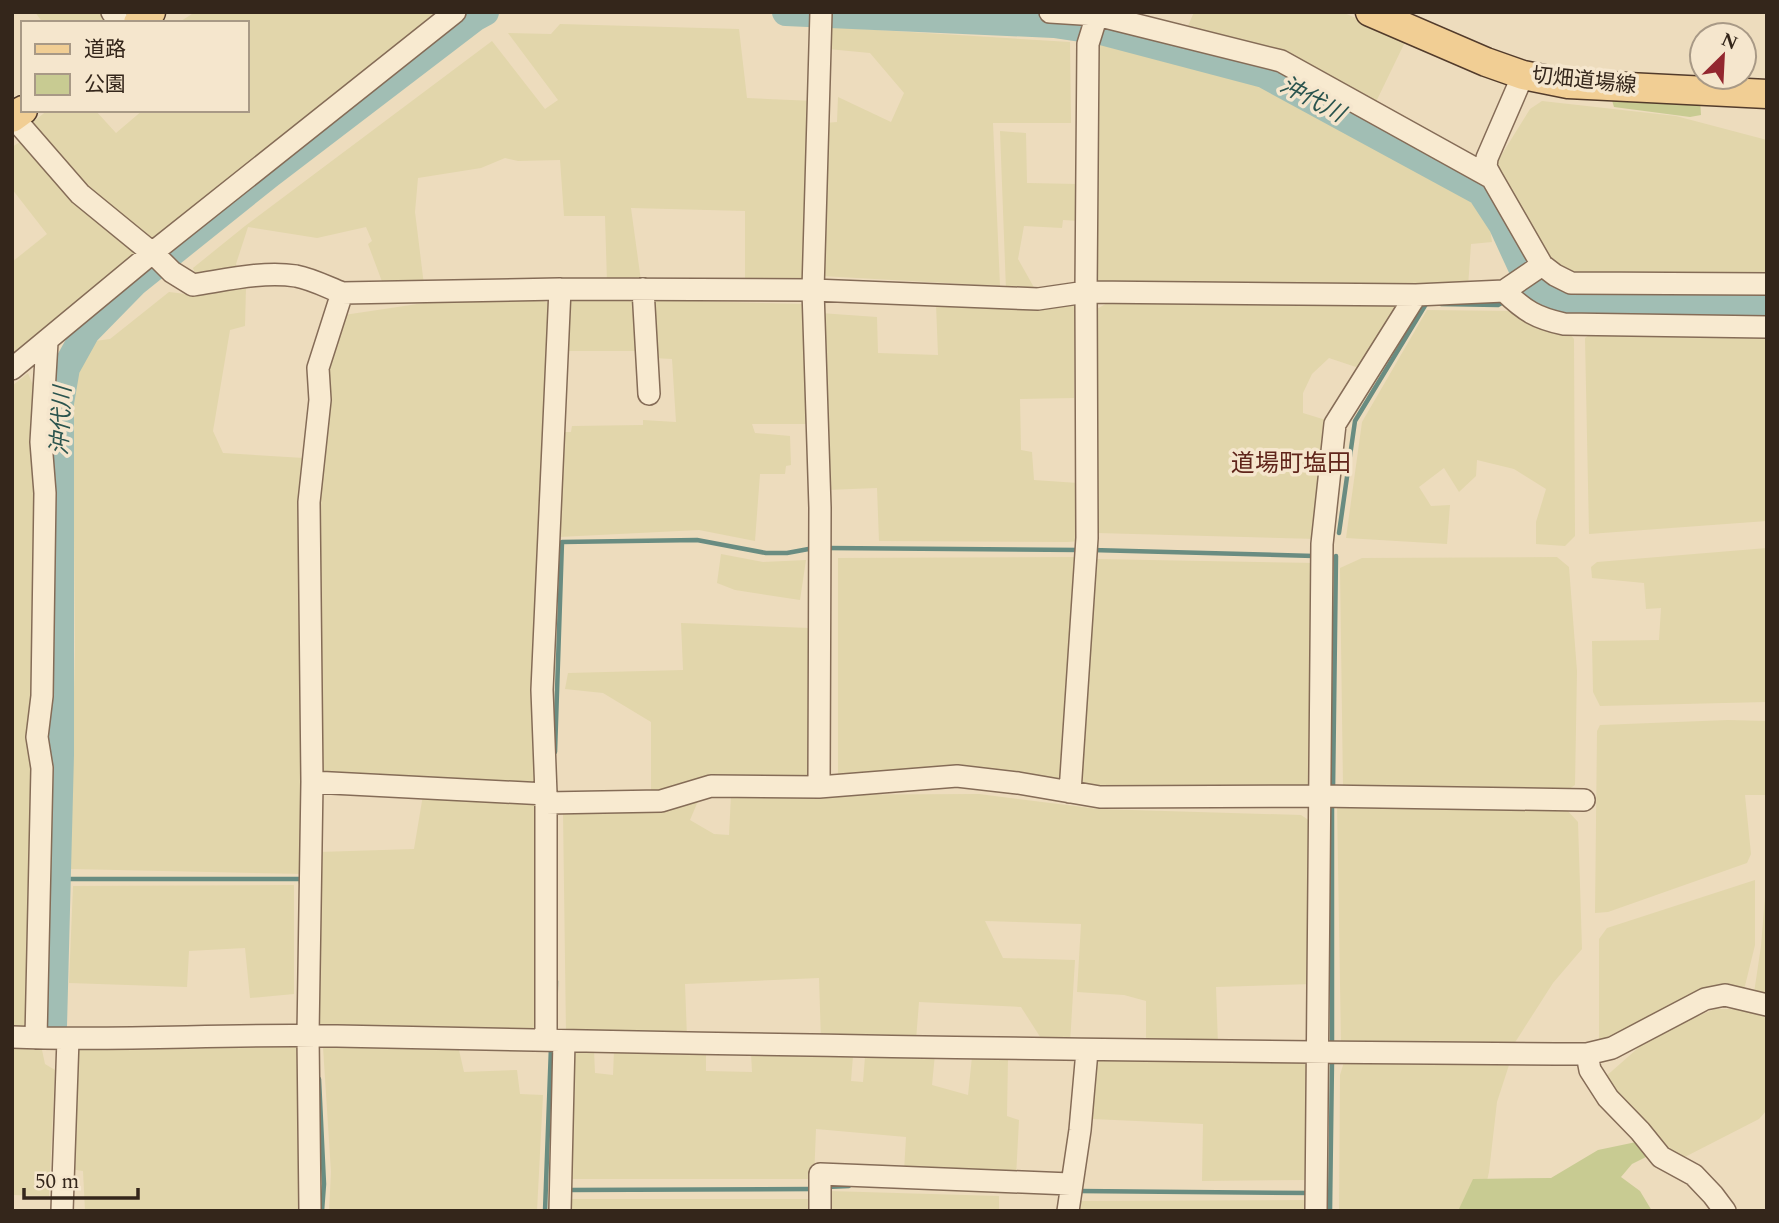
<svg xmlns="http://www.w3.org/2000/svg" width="1779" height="1223" font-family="Spectral,'Noto Sans JP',serif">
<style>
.farmland{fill:#e2d6ab}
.green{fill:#c8cb92}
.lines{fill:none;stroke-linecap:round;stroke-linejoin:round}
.stream{stroke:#698c81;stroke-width:4.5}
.river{stroke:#a1beb4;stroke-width:28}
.minor-casing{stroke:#856c57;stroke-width:24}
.major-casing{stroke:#523b2b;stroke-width:31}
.minor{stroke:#f8ead0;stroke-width:21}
.major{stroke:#f1ce94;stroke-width:28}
.labels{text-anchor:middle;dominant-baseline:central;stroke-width:7;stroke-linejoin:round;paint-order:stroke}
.street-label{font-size:21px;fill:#34261b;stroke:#f5e6cd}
.water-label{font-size:23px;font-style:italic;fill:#2a544e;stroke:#f5e6cd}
.quarter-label{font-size:24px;fill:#60251b;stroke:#f5e6cd}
</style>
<rect width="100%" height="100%" fill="#eddcbd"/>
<path class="farmland" d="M35,12H109L113,23H43Z
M195,12H445L151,243L92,193L33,128L34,121L48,110H95L116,133L143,110H247V23H178Z
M1194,12H1342L1406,40L1373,108L1193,35L1188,26Z
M560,24L739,29L747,98L814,101L807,273L802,282L745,283V211L631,208L641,281L607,283L605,216H564L560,160L518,161L505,158L481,168L418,178L415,212L424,285L384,287L368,244L372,241L366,227L317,238L248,227L236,264L239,274L197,278L193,268L245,226L492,41L545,109L558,100L508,33L551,34Z
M829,27L1070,42L1071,123H993L1000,286L821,276L825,123L837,122L838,97L891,122L904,93L870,53L828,49Z
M1096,40L1262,78L1416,169L1466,189L1488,215L1492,242L1471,244L1468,287L1105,285L1096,280Z
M1542,101L1676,116L1767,140V279H1584L1546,262L1500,182L1497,162L1530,109Z
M1000,131L1026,133L1027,183L1078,184L1079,221L1063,220L1062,228L1024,226L1018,259L1036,291L1006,290Z
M20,142L78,201L138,250L97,288L12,355V262L47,234L12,189V147Z
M246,287L245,326L230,330L213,431L223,453L304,458L303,874L70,869L75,650L73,416L76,377L95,341L110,339L169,292L194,295Z
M571,299L639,300L641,351H564V303Z
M649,300L806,304L811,424H752L755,433L790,436L791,465L786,466L785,474H760L755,541L699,530L559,537V432H571L572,426L643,425V420L676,422L672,359L653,358Z
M543,301L550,303L535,786L321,775L319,503L331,401L325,379L344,315L431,302Z
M1109,302L1404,304L1362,369L1329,358L1312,374L1303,393V413L1329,421L1317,539L1097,533L1090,313Z
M1075,303L1074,398L1020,399L1021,450L1032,452L1034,480L1078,483L1079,541L1068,542L879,541L877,488L828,490L820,313L877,317L878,353L938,355L936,304Z
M1427,310L1512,311L1568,332L1574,339L1575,536L1565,546L1536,544V522L1546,489L1514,469L1477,460L1476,476L1459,492L1444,468L1419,487L1431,506L1450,505L1447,544L1346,538L1362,422Z
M1597,330L1767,332V521L1589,534L1585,338Z
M28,373L34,388L39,494L32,753L29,1030H12V386Z
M1767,548V702L1600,706L1593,692L1592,641L1659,640L1661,608L1646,609L1644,583L1592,578L1591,567L1597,562Z
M721,554L763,562L806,560L800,600L735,590L717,583Z
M1077,557L1062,785L838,776V558Z
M1557,557L1569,567L1577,671L1575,785L1569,789L1343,787L1340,568L1362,558Z
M1095,559L1317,563L1315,784L1307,789L1084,788L1082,774Z
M681,623L810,628L812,777L651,795V722L603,693L565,689L568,673L683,670Z
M1728,720L1767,721V795H1745L1751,854L1747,863L1608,912L1595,913L1597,731L1600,725Z
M701,794L690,820L714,834L729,835L731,795L979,794L1099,809L1301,815L1313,823V984L1216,987L1218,1045L1146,1046V1001L1124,995L1077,992L1081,924L985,921L1003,958L1075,960L1070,1044L1044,1043L1021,1007L919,1002L916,1040L821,1041L819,978L685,984L687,1037L566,1033L563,812Z
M423,795L537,805L538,1035L316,1031L319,852L414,849Z
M1337,803L1566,809L1578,822L1582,949L1553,983L1514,1044H1341Z
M1767,872V997L1754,993L1761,946Z
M1755,880V945L1744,990L1599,1043V939L1607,928Z
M294,885V994L250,998L245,948L189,951L187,987L69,983L73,886Z
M1715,1009H1740L1767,1018V1110L1759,1119L1677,1161L1604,1078L1654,1034Z
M300,1045L301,1211H85L83,1171L70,1169L77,1047Z
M323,1047L459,1050L464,1072L517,1070L520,1094L543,1095L537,1211H329L331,1172Z
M12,1048L42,1050L45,1064L55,1070L49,1196L12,1195Z
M570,1050H594L595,1073L613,1075L614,1050L706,1053V1071L752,1072L751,1053L853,1056L851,1081L863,1082L865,1057L935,1054L932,1085L968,1095L972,1057L1008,1058L1007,1116L1019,1120L1016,1177L904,1171L906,1137L816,1129L814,1179H569Z
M1094,1061H1302L1313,1073L1310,1180L1202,1181L1203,1124L1092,1119Z
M1344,1062L1509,1065L1497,1102L1489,1172L1480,1211H1339L1340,1075Z
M829,1191L999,1196V1211H829Z
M567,1199H814V1211H566Z
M1311,1200V1211H1074V1201Z"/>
<path class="green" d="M1611,97L1700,99L1701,115L1690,117L1614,107Z
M1641,1141L1650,1155L1632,1164L1621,1177L1640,1191L1652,1211H1458L1473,1179L1551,1178L1598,1150Z"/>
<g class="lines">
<path class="stream" d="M1519,293L1531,287
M1441,304L1498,305L1505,301
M1339,533L1355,421L1426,304
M826,548L1080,550
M1092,550L1314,556
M555,752L562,542L697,540L766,553H787L814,548
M1333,791L1336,556
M58,879H301V883
M555,1032L556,981
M1332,1044V805
M319,1079L324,1184L322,1211
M826,1187L849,1186
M568,1190L814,1189
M1078,1191L1311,1193
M545,1211L551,1047
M1330,1211L1332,1061"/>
<path class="river" d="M786,12L1054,24L1101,31L1264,74L1481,192L1502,224L1531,287L1561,303L1767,306
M53,1026L60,755V403L66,368L86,332L135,282L271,173L474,18L485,12"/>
<g class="minor-casing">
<path id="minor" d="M112,12L120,23
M1050,12L1097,15L1281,61L1492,178L1542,265L1555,275L1571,283L1767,284
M13,117L80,194L157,257L172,272L193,285C226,280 262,271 296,276C312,279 327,287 342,293L560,289L813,290L1038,299L1086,292L1416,295L1504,291L1542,265
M1492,178L1486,167L1487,158L1523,75
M643,289L649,394
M1504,291C1525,311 1536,318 1564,324L1767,327
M12,369L152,253L455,12
M312,782L546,794
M819,787L820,508L813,290L821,12
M1070,792L1087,538L1086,292L1088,44L1097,15
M546,803L661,801L711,786L819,787L957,776L1018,783L1100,797L1319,796L1584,800
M12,1037C120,1042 229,1033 337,1036C754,1045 1170,1052 1587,1054L1612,1048L1705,999L1725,995L1767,1005
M36,1038L42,768L37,737L42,696L45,493L41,442L47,342
M546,1040V794L542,690L560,289
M1587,1054L1590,1070L1608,1098L1640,1131L1661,1157L1694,1175L1713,1195L1725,1211
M62,1211L68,1039
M310,1211L308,1035L312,782L309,502L320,400L318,368L342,293
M560,1211L564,1041
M820,1211V1174L1070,1184
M1068,1211L1080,1130L1087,1051
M1316,1211L1322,544L1335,424L1416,295"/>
</g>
<g class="major-casing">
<path id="major" d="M1370,12L1486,62L1523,75L1568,84L1767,94
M138,23L151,12
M12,118L23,110"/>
</g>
<use href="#minor" class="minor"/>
<use href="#major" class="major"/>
</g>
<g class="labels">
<g class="street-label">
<text transform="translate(1584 81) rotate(6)">切畑道場線</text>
</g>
<g class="water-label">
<text transform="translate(1312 100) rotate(28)">沖代川</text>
<text transform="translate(62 421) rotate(-87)">沖代川</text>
</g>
<g class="quarter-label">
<text x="1291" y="464">道場町塩田</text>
</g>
</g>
<rect width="1779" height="1223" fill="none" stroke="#34261b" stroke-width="28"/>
<rect x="21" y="21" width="228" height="91" fill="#f5e6cd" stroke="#a89986" stroke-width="2"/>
<rect x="35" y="44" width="35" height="10" fill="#f1ce94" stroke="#a89986" stroke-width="2"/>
<text x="84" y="56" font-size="21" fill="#34261b">道路</text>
<rect x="35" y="74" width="35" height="21" fill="#c8cb92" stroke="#a89986" stroke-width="2"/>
<text x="84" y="91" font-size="21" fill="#34261b">公園</text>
<g transform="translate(1723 56) rotate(24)"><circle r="33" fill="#f5e6cd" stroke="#a89986" stroke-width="2"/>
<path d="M0-5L12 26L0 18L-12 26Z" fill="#93272f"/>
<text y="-10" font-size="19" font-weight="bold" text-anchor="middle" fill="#34261b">N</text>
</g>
<path d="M24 1188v10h114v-10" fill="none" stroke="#34261b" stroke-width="3.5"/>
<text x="35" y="1188" font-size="21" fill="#34261b" stroke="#f5e6cd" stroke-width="5" paint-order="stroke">50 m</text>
</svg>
